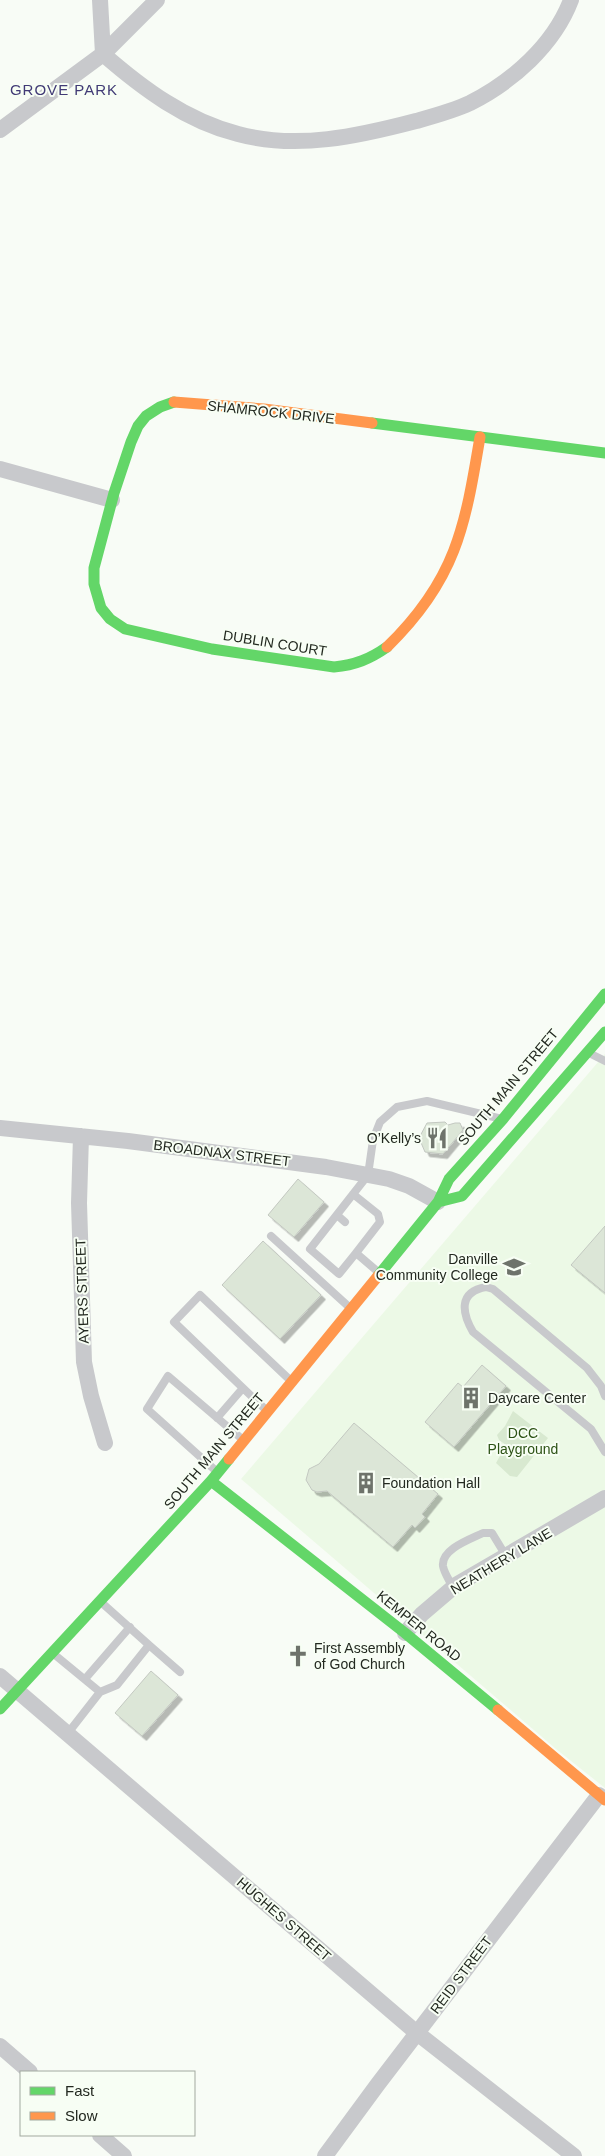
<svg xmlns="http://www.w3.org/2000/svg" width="605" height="2156" font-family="Helvetica,sans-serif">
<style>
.built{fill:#ecf9e6}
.green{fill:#d8e9d0}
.building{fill:#dce6d7;stroke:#c3c8c1;filter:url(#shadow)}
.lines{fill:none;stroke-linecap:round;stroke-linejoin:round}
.lane{stroke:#c8c9cc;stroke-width:8}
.street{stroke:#c8c9cc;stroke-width:16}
.fast{stroke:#63d668;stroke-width:11}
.slow{stroke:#ff974d;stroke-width:11}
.labels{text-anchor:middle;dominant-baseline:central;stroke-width:4;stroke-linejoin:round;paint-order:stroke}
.street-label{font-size:14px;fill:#232920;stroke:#f7fef4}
.poi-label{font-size:14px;fill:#232920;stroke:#f7fef4;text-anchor:start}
.park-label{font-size:14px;fill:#2d5316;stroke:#f7fef4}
.neighbourhood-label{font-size:15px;letter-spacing:1px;fill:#413a76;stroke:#f7fef4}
</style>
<defs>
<filter id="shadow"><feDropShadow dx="4.5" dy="4.5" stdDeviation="0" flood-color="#0004"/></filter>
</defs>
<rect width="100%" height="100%" fill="#f8fcf6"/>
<path class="built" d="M605,1054V1788L556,1749L241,1479Z"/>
<path class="green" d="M513,1411L548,1438L517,1477L510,1476L496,1463L506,1445L499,1440L497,1435L505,1426Z"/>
<path class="building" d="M445,1122L448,1125L455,1123H460L463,1130L443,1154L425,1152L419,1138L427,1123Z
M298,1179L324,1202L294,1237L268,1215Z
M605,1226V1293L571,1265Z
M263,1241L321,1295L280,1339L222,1285Z
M482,1365L506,1386L454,1447L425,1422L458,1383L463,1387Z
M354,1423L438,1494L422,1514L425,1517L415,1528L412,1525L393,1547L327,1491L317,1492L312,1490L306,1480L309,1469L319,1464Z
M151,1671L178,1695L142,1736L115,1713Z"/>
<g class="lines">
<path class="lane" d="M591,1054L605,1061
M353,1194L378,1214L380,1222L356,1253
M337,1215L345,1222
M271,1236L348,1306
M377,1271L356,1253L339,1274L310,1249L368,1175L373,1140L380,1122L397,1107L427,1101L498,1118
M605,1396L601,1386L587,1368L493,1289L486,1287C458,1292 462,1313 473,1332L591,1429L605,1452
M266,1410L174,1322L200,1295L290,1380
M217,1418L243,1388
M215,1470L147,1409L168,1376L242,1439
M453,1588C450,1581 444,1573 443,1566C441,1549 471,1539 483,1533H492L506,1556
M149,1645L180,1672
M55,1655L100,1692
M85,1679L130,1627
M68,1733L100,1692L117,1685L149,1645L102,1603"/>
<path class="street" d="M100,0L103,54
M103,54C142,88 186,121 238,134C297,150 359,136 416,121C434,116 453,111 470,103C512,82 554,45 571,0
M0,130L103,54L157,0
M0,469L112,500
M0,1128L128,1141L326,1167L389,1179L409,1186L438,1202
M81,1136L79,1203L84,1362L91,1396L105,1443
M405,1633L422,1614L456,1585L605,1498
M0,1676L417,2033L574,2156
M0,2046L30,2072
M100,2135L124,2156
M325,2156L378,2084L599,1795"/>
<path class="fast" d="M174,402L160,407L146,416L138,426L131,442L114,493L94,568V584L101,608L110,619L125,629L212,649L334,667C355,665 370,659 387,647
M372,423L605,453
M438,1202L462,1196L605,1032
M378,1276L438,1202L449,1179L503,1119L605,994
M211,1481L405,1633L498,1710
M0,1709L211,1481L229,1459"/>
<path class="slow" d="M174,402L264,409L372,423
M387,647C456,580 465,527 480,437
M229,1459L378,1276
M498,1710L605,1800"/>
</g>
<defs>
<g id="restaurant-bare" transform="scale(1.725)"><path d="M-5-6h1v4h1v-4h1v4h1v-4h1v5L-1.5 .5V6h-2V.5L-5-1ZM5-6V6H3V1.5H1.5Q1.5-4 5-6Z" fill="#6e736b" stroke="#f7fef4" stroke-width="2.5" paint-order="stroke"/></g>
<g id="university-bare" transform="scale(1.725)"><path d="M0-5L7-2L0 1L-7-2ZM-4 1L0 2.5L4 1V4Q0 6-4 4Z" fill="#6e736b" stroke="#f7fef4" stroke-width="2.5" paint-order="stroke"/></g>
<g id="building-bare" transform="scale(1.725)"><path d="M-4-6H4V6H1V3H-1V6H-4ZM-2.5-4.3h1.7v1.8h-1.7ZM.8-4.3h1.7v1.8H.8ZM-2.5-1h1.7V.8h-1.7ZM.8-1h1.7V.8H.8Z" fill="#6e736b" stroke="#f7fef4" stroke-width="2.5" paint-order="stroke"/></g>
<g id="church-bare" transform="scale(1.725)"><path d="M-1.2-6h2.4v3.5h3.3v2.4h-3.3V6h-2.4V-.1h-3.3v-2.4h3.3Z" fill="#6e736b" stroke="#f7fef4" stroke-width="2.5" paint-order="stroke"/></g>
</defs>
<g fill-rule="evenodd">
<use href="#restaurant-bare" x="437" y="1138"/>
<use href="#university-bare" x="514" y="1267"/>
<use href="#building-bare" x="471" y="1398"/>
<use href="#building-bare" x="366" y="1483"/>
<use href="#church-bare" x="298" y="1656"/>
</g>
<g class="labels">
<g class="street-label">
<text transform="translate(271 412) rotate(6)">SHAMROCK DRIVE</text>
<text transform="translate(275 643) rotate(9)">DUBLIN COURT</text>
<text transform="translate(508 1087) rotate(-50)">SOUTH MAIN STREET</text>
<text transform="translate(222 1153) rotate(7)">BROADNAX STREET</text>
<text transform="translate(82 1291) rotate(-92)">AYERS STREET</text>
<text transform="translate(214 1451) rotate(-50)">SOUTH MAIN STREET</text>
<text transform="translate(501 1561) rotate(-31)">NEATHERY LANE</text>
<text transform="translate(419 1626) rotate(39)">KEMPER ROAD</text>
<text transform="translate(284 1919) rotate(41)">HUGHES STREET</text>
<text transform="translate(461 1975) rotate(-53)">REID STREET</text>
</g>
<g class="poi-label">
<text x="421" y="1138" text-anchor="end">O’Kelly’s</text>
<text x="498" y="1259" text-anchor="end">Danville<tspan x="498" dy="16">Community College</tspan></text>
<text x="488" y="1398">Daycare Center</text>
<text x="382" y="1483">Foundation Hall</text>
<text x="314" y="1648">First Assembly<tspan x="314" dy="16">of God Church</tspan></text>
</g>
<g class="park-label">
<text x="523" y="1433">DCC<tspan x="523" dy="16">Playground</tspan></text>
</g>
<g class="neighbourhood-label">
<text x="64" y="89">GROVE PARK</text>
</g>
</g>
<rect x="20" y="2071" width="175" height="65" fill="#f7fef4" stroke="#a2a99f"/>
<rect x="30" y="2087" width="25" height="8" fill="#63d668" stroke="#a2a99f"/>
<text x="65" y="2096" font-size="15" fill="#232920">Fast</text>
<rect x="30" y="2112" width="25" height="8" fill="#ff974d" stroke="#a2a99f"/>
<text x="65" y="2121" font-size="15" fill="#232920">Slow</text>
</svg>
